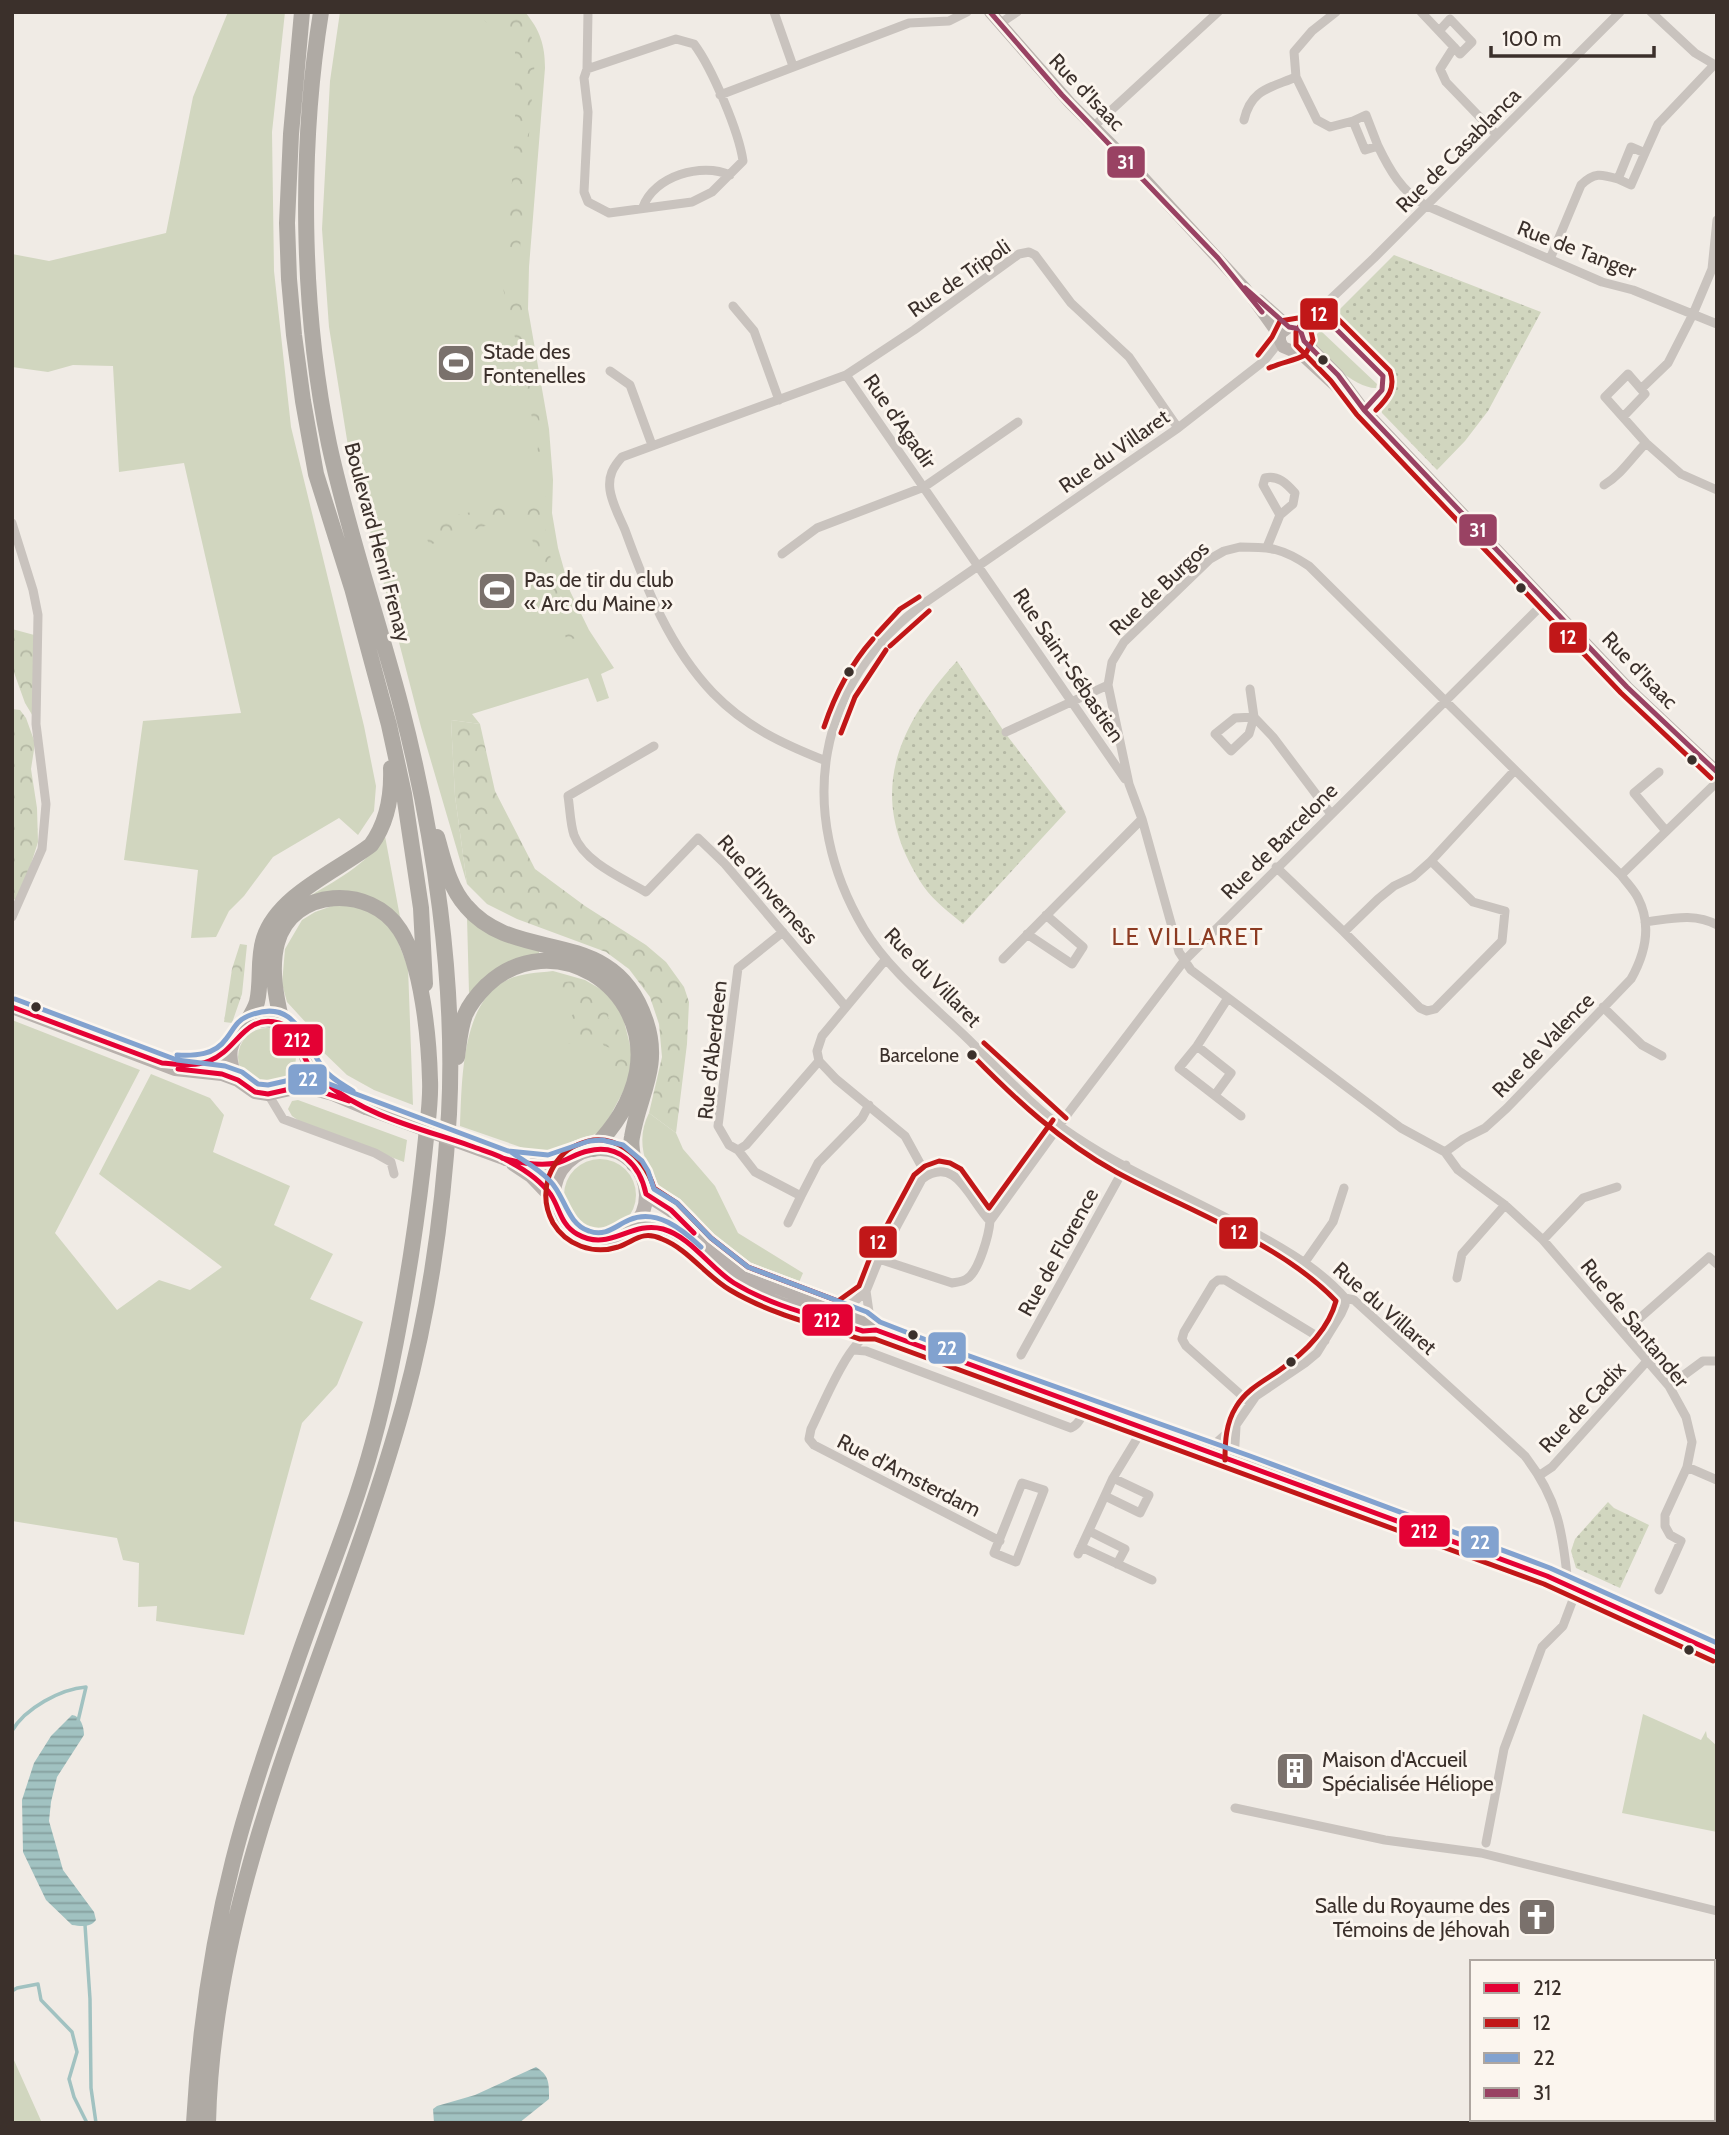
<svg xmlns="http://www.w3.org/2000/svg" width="1729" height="2135" font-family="Cabin,sans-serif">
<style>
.green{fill:#d1d6bf}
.forest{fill:url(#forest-crowns)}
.park{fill:url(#park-dots)}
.water{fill:url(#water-rules)}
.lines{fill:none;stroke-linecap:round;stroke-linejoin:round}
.stream{stroke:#a1c2c1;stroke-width:3.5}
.street{stroke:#c9c3be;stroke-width:9}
.secondary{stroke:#bab3ae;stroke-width:12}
.primary{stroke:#b8b1ad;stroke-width:14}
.highway{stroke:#afaaa4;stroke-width:16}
.primary-bridge{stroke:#b8b1ad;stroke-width:14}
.bus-1-casing{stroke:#fbf5ee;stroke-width:10}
.bus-2-casing{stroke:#fbf5ee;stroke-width:10}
.bus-3-casing{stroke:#fbf5ee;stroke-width:10}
.bus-4-casing{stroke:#fbf5ee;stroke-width:10}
.bus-1{stroke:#e40134;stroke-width:5}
.bus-2{stroke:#c11718;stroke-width:5}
.bus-3{stroke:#82a2cf;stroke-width:5}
.bus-4{stroke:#994263;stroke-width:5}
.bus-dot{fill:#3b302b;stroke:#fbf5ee;stroke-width:2.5}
.labels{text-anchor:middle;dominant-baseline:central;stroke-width:6;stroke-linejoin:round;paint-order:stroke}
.bus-label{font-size:19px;fill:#3b302b;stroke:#fbf5ee;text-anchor:end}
.street-label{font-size:21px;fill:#3b302b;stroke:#fbf5ee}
.poi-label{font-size:21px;fill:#3b302b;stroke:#fbf5ee;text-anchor:start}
.quarter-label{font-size:24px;letter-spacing:2px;fill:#8c3b22;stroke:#fbf5ee}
.line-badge{stroke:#fbf5ee;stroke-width:2.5}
.badge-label{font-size:19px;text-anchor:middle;font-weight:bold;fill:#fff}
</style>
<defs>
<pattern id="forest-crowns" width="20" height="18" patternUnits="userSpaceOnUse" patternTransform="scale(1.75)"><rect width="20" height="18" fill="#d1d6bf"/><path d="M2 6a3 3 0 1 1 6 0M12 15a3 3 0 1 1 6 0" fill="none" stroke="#b4b8a4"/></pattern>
<pattern id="park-dots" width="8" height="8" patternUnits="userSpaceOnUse" patternTransform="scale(1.75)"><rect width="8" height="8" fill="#d1d6bf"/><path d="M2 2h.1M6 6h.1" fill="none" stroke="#b4b8a4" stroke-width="1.8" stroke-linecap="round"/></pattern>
<pattern id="water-rules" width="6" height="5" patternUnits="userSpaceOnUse" patternTransform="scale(1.75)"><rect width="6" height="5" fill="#a1c2c1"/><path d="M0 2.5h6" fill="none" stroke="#849e9d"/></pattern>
</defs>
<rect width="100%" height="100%" fill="#f0ebe5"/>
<path class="green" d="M228,12H285L272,132L274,271L291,427L364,726L376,786L374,811L358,835L339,818L273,857L244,896L229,911L216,937L191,938L198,870L124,860L143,721L241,713L184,463L119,472L113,366L73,365L48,372L12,367V254L49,261L166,233L193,97Z
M340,12H525C540,30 545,45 545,68L529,267L528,309L549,429L553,480L552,513L558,548L570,591L589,630L614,668L601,674L609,698L597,702L588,678L472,714L480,724L451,720L455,796L467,884L421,727L348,446L329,327L322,229L330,81Z
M1319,332H1322L1377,384L1376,388C1357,389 1317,356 1313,338Z
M385,836L400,917L384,904L305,899C334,881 366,866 385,836Z
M332,906H353L373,912L394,932L408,967L413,1105L374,1090L347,1075L320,1049L309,1026L287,1002L282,984L285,949L302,920L315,912Z
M467,917C488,937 511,941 539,947V955C510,958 492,976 469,993Z
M553,971L585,980L604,991L622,1013L634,1061L625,1088L609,1118L598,1133L574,1142L556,1152H535L460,1126C462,1083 461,1004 505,981C520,973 536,973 553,971Z
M12,1020L140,1070L55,1233L117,1310L159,1280L190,1290L222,1267L99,1174L151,1074L210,1098L224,1115L213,1152L290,1186L274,1225L333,1254L310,1299L363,1322L337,1385L302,1423L244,1635L156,1621L157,1606L138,1607L139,1563L123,1560L117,1538L12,1521Z
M238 1057a29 29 0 1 1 58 0a29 29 0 1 1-58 0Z
M298,1100L407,1140L404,1162L302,1123L292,1116L288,1109L292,1101Z
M649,1113L676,1133L683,1149L715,1186L738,1233L803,1273L797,1287C765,1274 734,1262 711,1235C705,1228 701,1220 695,1214C685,1203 670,1199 661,1188C643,1166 636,1138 649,1113Z
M564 1195a36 36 0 1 1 72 0a36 36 0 1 1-72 0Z
M1643,1714L1701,1740L1706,1731L1707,1737L1717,1746V1832L1622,1813Z
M12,2058H13L42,2123H12Z"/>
<path class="forest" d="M476,12H514L529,32L536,46L519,261L507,260L515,133V35L496,32Z
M517,279L542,435L546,489L543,515L548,549L564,599L581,636L567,641L523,513L429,545L422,523L534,498L541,482L536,456L538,447L519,354L501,280Z
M12,629L38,636L40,728L25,703L12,667Z
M12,709L20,710L26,718L35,743L31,769L37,808L38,842L19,902L12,898Z
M451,720L480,724L495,791L535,869L585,906L646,945L666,962L684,987L689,1002L687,1044L676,1133L649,1113L662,1057L659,1024L650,997L629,969L606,952L517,919L487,904L467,884L455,796Z
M240,944L247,945L242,994L232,1023L224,1022L232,969Z
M579,981C589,992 599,991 610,1002L608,1018L626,1038L629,1063L625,1072L616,1071L609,1058L611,1048L604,1046L598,1035L578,1045L567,1043L562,1027L575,1012L574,1001L560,997L559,991L562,982Z"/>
<path class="park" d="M1394,255L1541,312L1488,411L1465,441L1437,470L1382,413L1381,408C1391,395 1396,390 1392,373L1334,315Z
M957,661L1005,733L1066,812L963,924C950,913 934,901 924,887C866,801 893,731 957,661Z
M1608,1502L1614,1508L1649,1525L1620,1588L1576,1568L1571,1551L1575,1539Z"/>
<path class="water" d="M72,1715C81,1716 84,1727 84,1735L57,1777L51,1802L49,1821L63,1870L94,1912L96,1920C90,1928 81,1926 72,1925L46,1900L23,1852L22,1800L34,1763L51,1736Z
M536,2067C550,2076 549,2084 549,2099L519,2123H434L433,2109L437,2106L475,2095Z"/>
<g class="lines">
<path class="stream" d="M12,1731C25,1708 61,1689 86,1687L78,1721
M85,1925L90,1999L91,2088L96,2123
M12,1991L17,1988L38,1984L41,2000L72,2032L77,2052L69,2079L74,2097L87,2123"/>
<path class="street" d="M774,12L793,66
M1336,12L1312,31L1294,52L1296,77L1317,120L1330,127L1353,121L1365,150L1378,146C1389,169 1402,192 1425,205L1602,282L1633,290L1717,324
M1421,12L1454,47L1440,69L1446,82L1497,135
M1651,12L1695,53L1717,66
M999,24L1017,12
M1439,31L1450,19L1472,42L1460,54L1454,47
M676,39L694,44C712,68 739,132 743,161L712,192L692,202L609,213L588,202L584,192L588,112L584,78L587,69Z
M587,69L588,12
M720,95L909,23L949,21L967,12
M1244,120C1251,89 1270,88 1296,77
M1353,121L1366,115L1378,146
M1093,127L1218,12
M1618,179L1631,185L1645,153
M643,207C654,176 702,162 730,175
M1717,220L1712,269L1693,314L1668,363L1641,389L1628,374L1605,397L1646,443L1681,474L1717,490
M1550,259L1581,185C1594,172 1601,174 1618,179L1631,147L1645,153L1658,124L1714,65
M733,306L754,331L779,400
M1296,327L1318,311L1374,258L1620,12
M1280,341L1264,361L1178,428L926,602C815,682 795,813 864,929C890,972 933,1005 969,1040C1002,1073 1035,1110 1074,1136C1135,1177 1206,1204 1269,1241C1297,1257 1324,1274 1345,1298L1354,1300L1525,1456C1558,1499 1563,1532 1568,1585
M610,371L630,385L652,445
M846,375L1125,779
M1623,417L1645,394L1641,389
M1604,485C1622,474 1632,457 1646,443
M12,523L33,590L38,615L36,724L46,804L42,849L12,917
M1240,547C1271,547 1282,548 1309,566L1621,875C1626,882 1634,890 1638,898C1652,925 1645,954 1631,979L1507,1108L1485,1128L1463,1139L1445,1152L1401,1128L1191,970L1179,952L1142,819L1129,784L1108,685L1112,662L1124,642L1210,559L1224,551Z
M1267,547L1280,515L1293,504L1295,493C1286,483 1278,475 1265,478L1263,485L1280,515
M782,554L817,528L924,487L1018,422
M1250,689L1254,717L1273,737L1331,814
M1254,717L1249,734L1231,751L1215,734L1235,718Z
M1006,732L1108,685
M654,746L568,796C570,808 570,823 574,835C584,862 622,878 646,892L698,838L725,864L846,1007
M826,761C783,744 746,727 713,693C670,648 646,588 625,530C620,518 612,504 610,490C608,476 613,467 622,457L846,375L914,330L1019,254L1029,252L1035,255L1071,303L1129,357L1178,428
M1659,772L1634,793L1666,831
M1276,867L1344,932L1378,899L1394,886L1413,877L1431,861L1515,770
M1621,875L1717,782
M1645,922C1669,919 1695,912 1717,925
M783,932L738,968L718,1126L729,1145L738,1150L746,1145L819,1061
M1344,932L1420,1008L1427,1011L1435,1009L1502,941L1505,911L1473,902L1431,861
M1027,934L1072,964L1083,947L1046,915
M886,959L822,1036L817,1051L819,1061L836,1079L905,1136L922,1167L929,1174
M1003,959L1142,819
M1228,998L1197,1046L1179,1068L1241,1116
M1603,1007L1642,1045L1662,1056
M1197,1046L1231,1073L1215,1095
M268,1094L283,1119L375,1153L391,1162L394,1174
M738,1150L755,1172L801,1196L818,1163L862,1118L869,1105
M1445,1152L1458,1170L1505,1205L1543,1240L1669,1386L1686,1417L1692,1442L1687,1467L1665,1515V1526L1670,1535L1681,1541L1659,1590
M788,1223L801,1196
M1543,1240L1583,1198L1617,1187
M879,1259L952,1283C958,1282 963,1282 968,1278C979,1270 989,1235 990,1221L1069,1112L1184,961L1546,601
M1305,1262L1333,1222L1344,1188
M1457,1278L1462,1254L1505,1205
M866,1291L871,1326
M839,1310L854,1302L866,1291L879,1259L922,1179C956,1154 969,1199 990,1221
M1624,1332L1709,1257L1717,1264
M870,1333C847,1344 823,1405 811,1429L809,1439L814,1445L1000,1541
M854,1350L866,1351L1071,1428C1080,1424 1082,1415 1085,1407
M1021,1355L1126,1165
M1669,1386L1703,1361H1717
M1249,1402L1186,1346L1182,1339L1184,1332L1213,1284L1218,1280H1225L1325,1341
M1208,1450L1236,1425L1256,1396L1305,1363L1317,1353L1341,1314L1345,1305V1298
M1234,1460L1236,1427
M1687,1467L1717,1480
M1540,1475L1552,1467L1648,1360
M1022,1483L1044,1490L1016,1562L994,1553Z
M1105,1496L1140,1513L1149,1495L1113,1478
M1089,1531L1125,1549L1117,1564
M1081,1547L1152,1580
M1078,1554L1113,1478L1144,1427
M1235,1808L1385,1840L1481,1853L1717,1911
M1486,1843L1504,1749L1542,1647L1563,1626L1577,1589
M1713,2026L1717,2010
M1713,2045L1717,2046
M1565,2123L1567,2119
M1618,2123L1619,2119"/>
<path class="secondary" d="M990,12L1070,103L1130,163L1245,288L1280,337
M1259,300L1289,327H1296L1303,332L1304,341L1301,348
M1289,327L1280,334V341L1283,347L1302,355L1350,399
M1304,341L1338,375L1364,410L1627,687L1717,772"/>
<path class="primary" d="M12,1007L175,1069L222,1074L238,1080L255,1092L268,1094L299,1087L310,1088L333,1094L366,1108
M193,1065L215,1059L232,1046
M238,1080C232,1070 229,1060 231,1048C234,1038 242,1028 252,1023C272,1015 293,1026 302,1045C305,1052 305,1058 310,1065C317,1077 326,1084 337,1092
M554 1195a46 46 0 1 1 92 0a46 46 0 1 1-92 0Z
M506,1159C529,1163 547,1165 570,1160
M513,1164L531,1176L554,1200
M646,1194L671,1210L705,1245L744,1275L864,1320L876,1330L944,1356L1247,1464L1547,1576L1717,1653
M633,1228C676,1222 692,1254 723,1276C764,1303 817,1315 863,1331L876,1330"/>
<path class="highway" d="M302,12L291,134L287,223L289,279L294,335L303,401L316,474L352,588L389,725L404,794L421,908L425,984
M437,837C444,861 449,887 466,906C517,967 614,922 646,1022C661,1067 639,1095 632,1137C630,1145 633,1155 634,1164
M242,1030C247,1021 254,1012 257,1002C262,981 257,959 264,938C278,895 337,871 371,845C388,822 392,796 391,768
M457,1057C459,1043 460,1028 465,1015C470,1003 478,994 487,985C553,924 652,987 637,1072C631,1103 614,1127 593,1149
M194,2123C199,2035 211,1947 233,1861C250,1793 275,1725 298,1658C323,1586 353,1516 373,1442C390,1381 401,1318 411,1255C417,1216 422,1178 426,1138C428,1119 431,1099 430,1080C429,1039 422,964 400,930C371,884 292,887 277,943C270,969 276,997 282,1023
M208,2123C214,1869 338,1643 404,1403C430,1308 443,1212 449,1114C456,983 434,833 401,706C378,619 348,532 329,444C301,309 299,148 321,12"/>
<path class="primary-bridge" d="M366,1108L506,1159"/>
<g class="bus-1-casing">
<path id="bus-1" d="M12,1007L162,1063C178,1064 194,1067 209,1061C237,1051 244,1013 279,1023C298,1028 299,1049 308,1064C313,1071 319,1078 326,1083C367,1117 423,1129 471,1146C484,1151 498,1154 510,1162C525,1170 541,1181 551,1195C560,1209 561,1225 577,1234C610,1253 630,1220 663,1229C691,1237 710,1268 734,1283C773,1307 820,1317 863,1331L876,1330L1547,1576L1717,1653
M178,1069L222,1074L238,1080L255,1092L268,1094L299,1087L310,1088L349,1101
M502,1158C520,1163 539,1166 557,1163C568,1160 577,1153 588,1151C619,1143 640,1165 646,1194L671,1210L694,1233"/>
</g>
<g class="bus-2-casing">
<path id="bus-2" d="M1258,355L1272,337L1280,321L1298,318L1310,327L1313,340L1305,355C1294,361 1282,362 1269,368
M1357,415L1331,381L1296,345V332L1308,314H1333L1390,371C1396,388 1388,398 1376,410
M1358,416L1621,693L1711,778
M877,634L900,609L919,597
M890,646L929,611
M824,727C835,694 850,665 873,639
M841,733L855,697L886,650
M984,1043L1066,1118
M972,1055C1016,1100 1060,1141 1116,1172C1186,1210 1281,1243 1336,1301C1328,1331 1302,1355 1277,1372C1262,1382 1246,1390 1236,1407C1226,1423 1225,1441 1225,1460
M1053,1120L989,1208L961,1169L950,1163L939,1161L925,1166L914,1175L871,1255L859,1286L838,1301L748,1267L711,1238L677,1203L654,1188C644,1156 612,1128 577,1145C564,1150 554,1163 549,1176C544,1191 545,1208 553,1223C566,1245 593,1255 618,1247C635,1241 642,1230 662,1239C688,1249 706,1276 730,1290C770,1314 817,1325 860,1339H875L1544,1584L1713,1661"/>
</g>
<g class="bus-3-casing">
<path id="bus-3" d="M15,999L177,1060L225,1066L242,1072L258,1084L268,1085L299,1078L324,1082L508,1151L548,1155L589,1141L602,1140L623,1145L642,1161L648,1171L654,1189L677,1203L711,1238L748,1267L867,1312L880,1322L947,1348L1250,1456L1550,1568L1717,1643
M177,1055C195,1056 215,1055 226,1039C234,1029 236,1021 248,1016C296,996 303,1041 323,1068C330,1078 342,1084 353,1091
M511,1152C524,1161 539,1169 550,1181C565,1196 567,1224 589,1231C606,1237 615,1226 629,1220C656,1208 682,1229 701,1247"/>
</g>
<g class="bus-4-casing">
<path id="bus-4" d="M990,12L1062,95L1218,258L1262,312
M1245,288L1289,327L1300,329L1304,341L1338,375L1364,410L1627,687L1717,772
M1316,322L1328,321L1383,376L1382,390L1364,410"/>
</g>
<use href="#bus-1" class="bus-1"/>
<use href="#bus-2" class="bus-2"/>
<use href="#bus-3" class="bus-3"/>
<use href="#bus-4" class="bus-4"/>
</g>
<defs>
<g id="stadium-square" transform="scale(2.0125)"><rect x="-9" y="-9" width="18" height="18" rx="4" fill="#7a716c" stroke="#fbf5ee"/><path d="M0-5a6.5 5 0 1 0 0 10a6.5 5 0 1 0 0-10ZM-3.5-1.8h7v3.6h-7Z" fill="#fff"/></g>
<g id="building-square" transform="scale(2.0125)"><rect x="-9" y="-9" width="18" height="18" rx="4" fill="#7a716c" stroke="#fbf5ee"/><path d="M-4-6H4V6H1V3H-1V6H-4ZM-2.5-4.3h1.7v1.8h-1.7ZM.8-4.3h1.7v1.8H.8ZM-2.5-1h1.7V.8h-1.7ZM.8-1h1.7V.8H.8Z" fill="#fff"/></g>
<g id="church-square" transform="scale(2.0125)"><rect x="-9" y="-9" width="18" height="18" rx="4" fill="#7a716c" stroke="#fbf5ee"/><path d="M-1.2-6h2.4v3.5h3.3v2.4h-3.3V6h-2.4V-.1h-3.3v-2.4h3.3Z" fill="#fff"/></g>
</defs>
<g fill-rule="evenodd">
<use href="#stadium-square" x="456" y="363"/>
<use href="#stadium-square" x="497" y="591"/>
<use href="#building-square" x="1295" y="1771"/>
<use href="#church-square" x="1537" y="1917"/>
</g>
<g class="bus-dot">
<circle cx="1323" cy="360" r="6"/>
<circle cx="1521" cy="588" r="6"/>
<circle cx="849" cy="672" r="6"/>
<circle cx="1692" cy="760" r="6"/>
<circle cx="36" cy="1007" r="6"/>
<circle cx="972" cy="1055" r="6"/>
<circle cx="913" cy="1335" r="6"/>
<circle cx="1291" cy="1362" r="6"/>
<circle cx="1689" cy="1650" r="6"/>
</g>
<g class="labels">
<g class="bus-label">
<text x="959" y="1055">Barcelone</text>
</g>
<g class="street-label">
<text transform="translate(1087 92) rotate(46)">Rue d'Isaac</text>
<text transform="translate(1458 150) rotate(-45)">Rue de Casablanca</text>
<text transform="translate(1577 249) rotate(21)">Rue de Tanger</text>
<text transform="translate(959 278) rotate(-35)">Rue de Tripoli</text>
<text transform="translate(900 421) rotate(55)">Rue d'Agadir</text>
<text transform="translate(1114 451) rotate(-35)">Rue du Villaret</text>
<text transform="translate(378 542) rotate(75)">Boulevard Henri Frenay</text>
<text transform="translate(1159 588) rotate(-43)">Rue de Burgos</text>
<text transform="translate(1069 665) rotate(56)">Rue Saint-Sébastien</text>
<text transform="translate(1640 670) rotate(46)">Rue d'Isaac</text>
<text transform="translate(1279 841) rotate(-45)">Rue de Barcelone</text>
<text transform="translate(768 889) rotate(48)">Rue d'Inverness</text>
<text transform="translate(933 977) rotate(46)">Rue du Villaret</text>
<text transform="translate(1543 1045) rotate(-46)">Rue de Valence</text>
<text transform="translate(712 1050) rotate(-84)">Rue d'Aberdeen</text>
<text transform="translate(1058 1252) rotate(-61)">Rue de Florence</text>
<text transform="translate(1385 1308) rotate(41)">Rue du Villaret</text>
<text transform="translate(1635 1323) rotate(51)">Rue de Santander</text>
<text transform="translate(1582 1407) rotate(-47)">Rue de Cadix</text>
<text transform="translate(909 1475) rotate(27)">Rue d'Amsterdam</text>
</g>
<g class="poi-label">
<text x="483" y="351">Stade des<tspan x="483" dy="24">Fontenelles</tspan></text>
<text x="524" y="579">Pas de tir du club<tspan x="524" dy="24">« Arc du Maine »</tspan></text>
<text x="1322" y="1759">Maison d'Accueil<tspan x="1322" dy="24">Spécialisée Héliope</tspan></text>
<text x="1510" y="1905" text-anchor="end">Salle du Royaume des<tspan x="1510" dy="24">Témoins de Jéhovah</tspan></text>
</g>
<g class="quarter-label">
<text x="1188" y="936">LE VILLARET</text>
</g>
</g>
<g class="line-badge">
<rect x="1106" y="145" width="40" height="34" rx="7" fill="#994263"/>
<rect x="1299" y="297" width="40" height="34" rx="7" fill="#c11718"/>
<rect x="1458" y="513" width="40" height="34" rx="7" fill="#994263"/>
<rect x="1548" y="621" width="40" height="33" rx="7" fill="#c11718"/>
<rect x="271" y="1023" width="53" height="34" rx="7" fill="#e40134"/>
<rect x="287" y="1063" width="41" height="33" rx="7" fill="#82a2cf"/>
<rect x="1218" y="1216" width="41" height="34" rx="7" fill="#c11718"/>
<rect x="858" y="1225" width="40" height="34" rx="7" fill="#c11718"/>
<rect x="801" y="1303" width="53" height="34" rx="7" fill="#e40134"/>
<rect x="927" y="1331" width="40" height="34" rx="7" fill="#82a2cf"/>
<rect x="1398" y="1514" width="53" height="34" rx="7" fill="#e40134"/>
<rect x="1460" y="1525" width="40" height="34" rx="7" fill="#82a2cf"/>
</g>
<g class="badge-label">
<text x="1126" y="169">31</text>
<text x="1319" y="321">12</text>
<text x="1478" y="537">31</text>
<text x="1568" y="644">12</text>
<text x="297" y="1047">212</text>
<text x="308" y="1086">22</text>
<text x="1239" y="1239">12</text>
<text x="878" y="1249">12</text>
<text x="827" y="1327">212</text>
<text x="947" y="1355">22</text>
<text x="1424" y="1538">212</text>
<text x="1480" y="1549">22</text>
</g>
<rect width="1729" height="2135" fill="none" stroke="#3b302b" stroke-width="28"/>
<rect x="1470" y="1960" width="245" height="161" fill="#fbf5ee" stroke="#aea6a0" stroke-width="2"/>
<rect x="1484" y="1983" width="35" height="10" fill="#e40134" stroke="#aea6a0" stroke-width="2"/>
<text x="1533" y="1995" font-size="21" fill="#3b302b">212</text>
<rect x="1484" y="2018" width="35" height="10" fill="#c11718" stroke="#aea6a0" stroke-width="2"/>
<text x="1533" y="2030" font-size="21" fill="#3b302b">12</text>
<rect x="1484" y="2053" width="35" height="10" fill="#82a2cf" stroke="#aea6a0" stroke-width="2"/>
<text x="1533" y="2065" font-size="21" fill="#3b302b">22</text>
<rect x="1484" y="2088" width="35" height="10" fill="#994263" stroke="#aea6a0" stroke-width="2"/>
<text x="1533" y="2100" font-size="21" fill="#3b302b">31</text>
<path d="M1491 46v10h163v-10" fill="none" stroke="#3b302b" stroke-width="3.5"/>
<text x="1502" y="46" font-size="21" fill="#3b302b" stroke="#fbf5ee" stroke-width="5" paint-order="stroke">100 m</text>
</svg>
